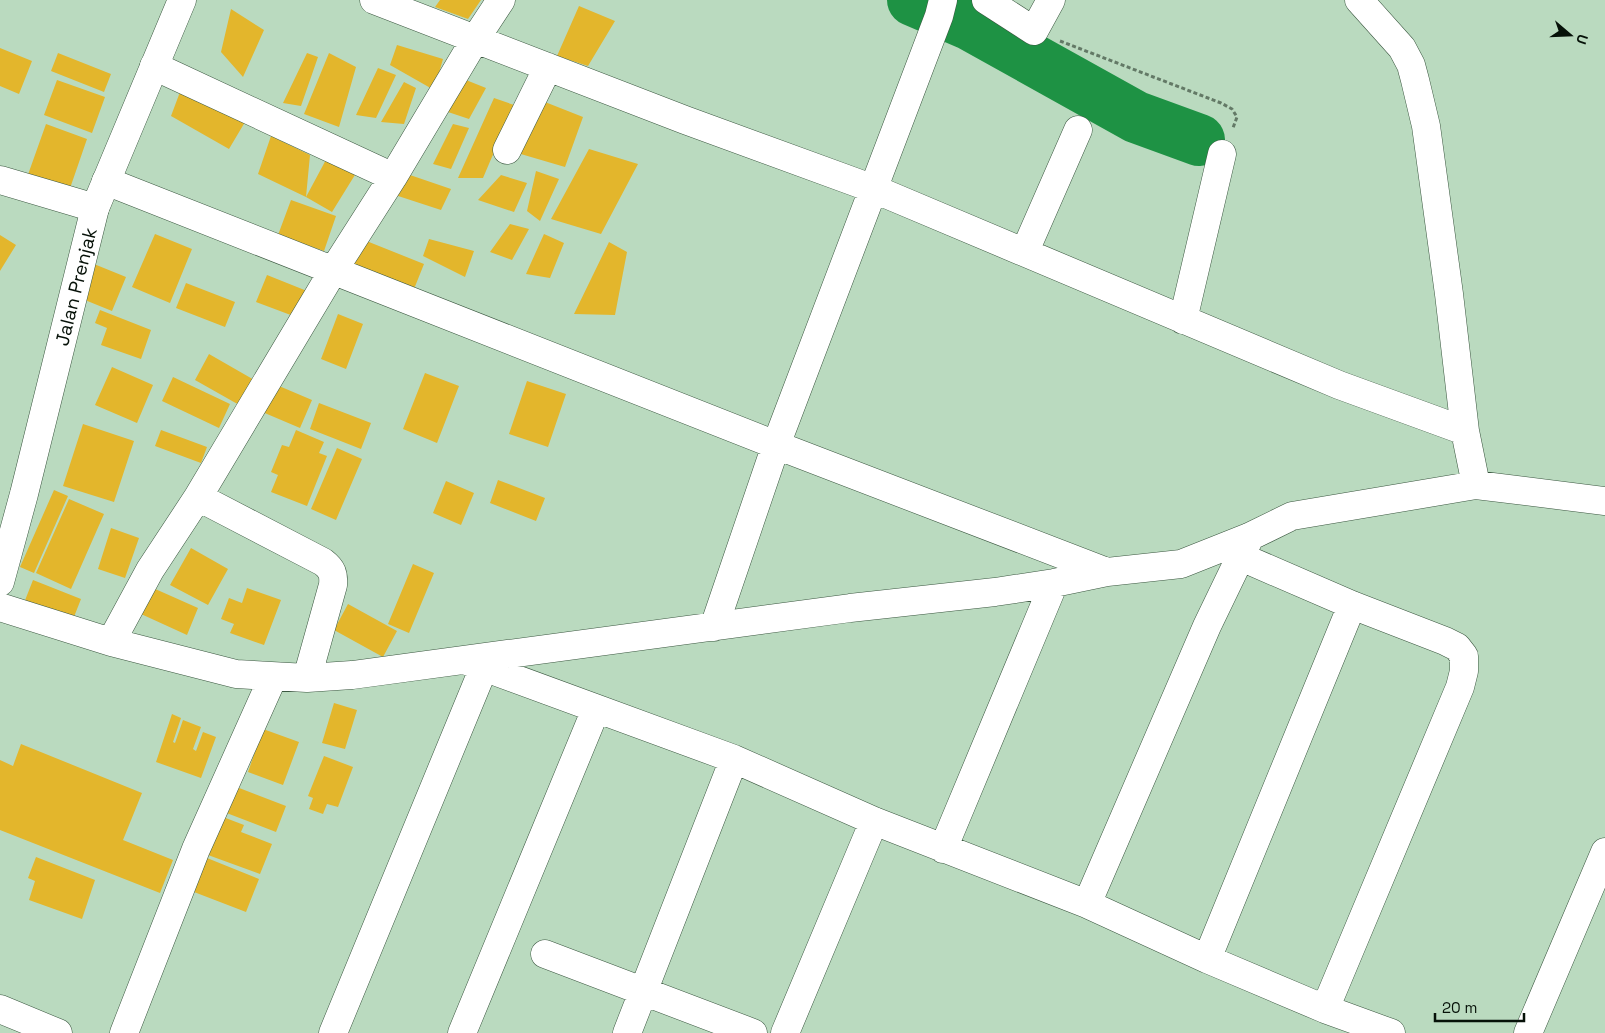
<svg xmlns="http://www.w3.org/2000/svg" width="1605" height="1033" font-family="'Space Grotesk',sans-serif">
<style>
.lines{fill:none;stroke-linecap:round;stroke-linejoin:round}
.river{stroke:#1e9244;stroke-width:52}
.building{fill:#e3b62c}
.street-casing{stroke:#3b5740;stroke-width:29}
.secondary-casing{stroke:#3b5740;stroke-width:29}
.path{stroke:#637966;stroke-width:3;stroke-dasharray:4 2.5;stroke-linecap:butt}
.street{stroke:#fff;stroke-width:28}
.secondary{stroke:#fff;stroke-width:28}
.labels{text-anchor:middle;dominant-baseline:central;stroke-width:4;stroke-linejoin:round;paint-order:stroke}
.street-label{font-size:19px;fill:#061108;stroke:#badabf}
</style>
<rect width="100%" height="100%" fill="#badabf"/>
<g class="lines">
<path class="river" d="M913,0L969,24L1136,117L1199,140"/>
</g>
<path class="building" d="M440,0H481L468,19L435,7Z
M579,6L615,21L588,66L557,56Z
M231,9L264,30L243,77L221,52Z
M397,45L443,59L434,90L390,65Z
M0,48L32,61L19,94L0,86Z
M58,53L111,74L104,92L51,71Z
M307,53L318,57L301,106L283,103Z
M329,53L356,67L339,127L304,114Z
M378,68L396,75L376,118L356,115Z
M461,78L486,88L469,119L445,111Z
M57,80L105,97L92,133L44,115Z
M404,82L416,88L404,124L381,122Z
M180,92L245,122L229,149L171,116Z
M494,98L514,105L483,178H458Z
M545,102L583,117L565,167L507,150Z
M46,124L87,139L67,197L25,183Z
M453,124L469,128L451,169L433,164Z
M271,136L310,155L306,197L258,174Z
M589,149L638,164L601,234L551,219Z
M328,156L358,170L332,212L306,197Z
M536,171L559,179L540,221L527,211Z
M410,175L451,189L441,210L392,194Z
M501,175L527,183L514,212L478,200Z
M291,200L336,216L324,251L278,235Z
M510,224L529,229L512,260L490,252Z
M155,234L192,249L170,303L132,287Z
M544,234L564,243L550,278L526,274Z
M0,235L16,245L0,271Z
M359,238L424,264L410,299L345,273Z
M429,239L474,251L465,277L423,256Z
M609,242L627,252L615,315L574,314Z
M94,264L126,277L112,311L80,298Z
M267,275L307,291L296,317L256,302Z
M186,283L235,302L225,327L176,308Z
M100,310L151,330L141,359L101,345L107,328L95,323Z
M338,314L363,324L346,369L321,359Z
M209,354L256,381L241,406L195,380Z
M112,367L153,385L137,423L95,405Z
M425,373L459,386L437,443L403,429Z
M173,377L230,404L219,428L162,401Z
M527,381L566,394L548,447L509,434Z
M272,383L312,400L300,428L260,411Z
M319,403L371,423L361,449L310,429Z
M83,424L134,441L114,502L63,486Z
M161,430L207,447L201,463L155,446Z
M296,430L324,442L319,453L327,456L307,506L271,492L278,475L271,472L282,445L289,447Z
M337,448L362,459L336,520L311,509Z
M498,480L545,498L536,521L490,503Z
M446,481L474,493L461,525L433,513Z
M54,490L68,496L34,573L20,567Z
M69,499L104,514L71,589L36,573Z
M111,528L139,538L125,578L98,569Z
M191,548L228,569L208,605L170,585Z
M413,564L434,573L409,633L388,624Z
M33,580L81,599L70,627L22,608Z
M153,588L198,608L187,635L141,614Z
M247,588L281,600L264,645L230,633L234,624L221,619L229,598L242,603Z
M348,604L397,631L383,657L334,630Z
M334,703L357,710L345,749L322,743Z
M172,714L181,718L173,742L175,743L183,720L201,727L193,749L196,751L203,732L216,737L201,778L156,762Z
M263,729L299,742L283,785L248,772Z
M21,744L142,793L123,840L173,860L160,893L0,830V760L13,766Z
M324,756L353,767L338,807L327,804L323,814L309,809L313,798L308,796Z
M234,786L286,806L276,832L224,812Z
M223,817L244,825L241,832L272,844L260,874L208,855Z
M36,857L95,880L82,919L29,900L35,881L28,878Z
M207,858L259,879L246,912L194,892Z"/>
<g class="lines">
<g class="street-casing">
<path id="street" d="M374,0L685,120L874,189L1339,385L1465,431
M986,0L1034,31L1051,0
M1359,0L1402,48L1411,65L1415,80L1426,126L1449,294L1465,431L1476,485
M154,66L393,177
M507,150L548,67
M0,180L95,208
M106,181L776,445L1107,572
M1025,251L1078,130
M1183,320L1222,154
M198,497L323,562C332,569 334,574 333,585L307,678
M1241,557L1352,605L1445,641L1457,647L1464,656V671L1460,687L1325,1009
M0,607L111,642L236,674L307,678L352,675L850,608L995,592L1054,583L1107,572L1181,564L1249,537L1292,516L1476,485L1605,501
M714,627L776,445L939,16L943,0
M111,642L150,570L198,497L333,271L393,177L476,38L501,0
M467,661L734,759L874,821L1087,904L1207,959L1325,1009L1391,1033
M943,849L1054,583
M1087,904L1207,626L1248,541
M545,954L753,1033
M1207,959L1352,605
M0,1009L58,1033
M124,1033L196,849L273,677
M333,1033L484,667
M462,1033L596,709
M627,1033L734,759
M785,1033L874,821
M1528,1033L1605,852"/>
</g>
<g class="secondary-casing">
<g id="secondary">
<path id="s1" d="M0,582L24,494L95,208L182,0"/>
</g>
</g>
<path class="path" d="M1060,41L1221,103L1232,109L1237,117L1233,128"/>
<use href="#street" class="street"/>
<use href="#secondary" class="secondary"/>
</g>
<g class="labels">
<g class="street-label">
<text stroke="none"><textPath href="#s1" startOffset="305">Jalan Prenjak</textPath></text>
</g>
</g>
<g transform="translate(1570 35) rotate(109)" stroke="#badabf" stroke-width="4" paint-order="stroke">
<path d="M0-4L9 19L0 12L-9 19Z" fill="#061108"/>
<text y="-8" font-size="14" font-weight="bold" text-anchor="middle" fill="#061108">U</text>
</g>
<path d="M1435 1013v8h89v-8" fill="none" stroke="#061108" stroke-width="2.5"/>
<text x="1442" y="1013" font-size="15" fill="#061108" stroke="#badabf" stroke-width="4" paint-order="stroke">20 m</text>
</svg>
